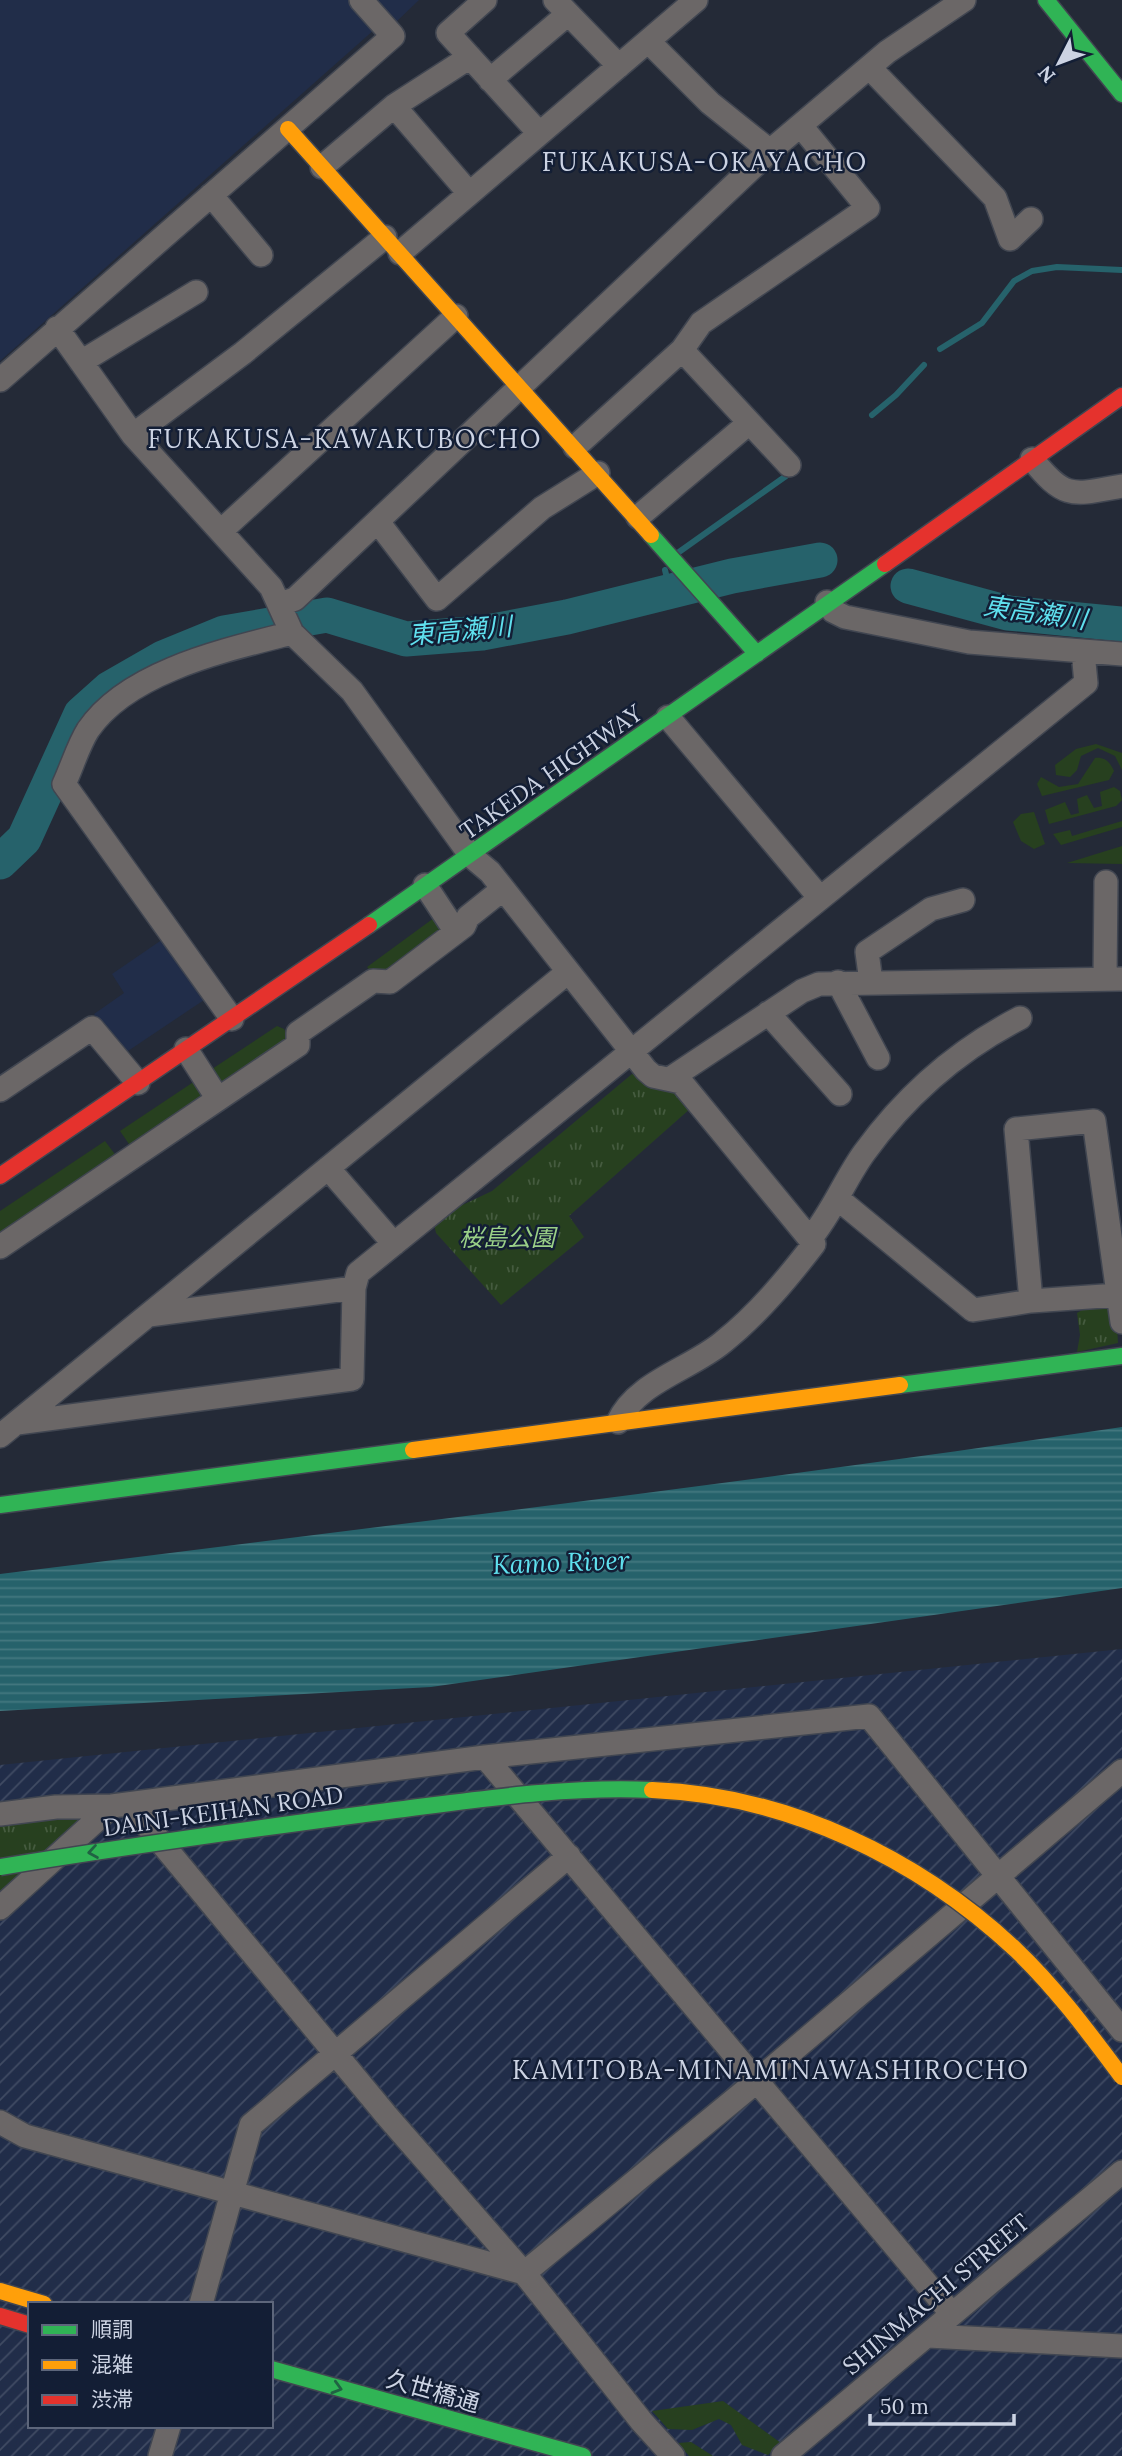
<svg xmlns="http://www.w3.org/2000/svg" width="1122" height="2456" font-family="Lora,'Noto Sans JP',serif">
<style>
.built{fill:#212d49}
.industrial{fill:url(#industrial-furrows);fill-rule:evenodd}
.green{fill:#27401f}
.park{fill:url(#park-tufts)}
.water{fill:url(#water-rules)}
.lines{fill:none;stroke-linecap:round;stroke-linejoin:round}
.stream{stroke:#26626b;stroke-width:6}
.river{stroke:#26626b;stroke-width:35}
.street-casing{stroke:#414651;stroke-width:26}
.fast-casing{stroke:#414651;stroke-width:19}
.slow-casing{stroke:#414651;stroke-width:19}
.jam-casing{stroke:#414651;stroke-width:19}
.street{stroke:#6b6767;stroke-width:23}
.fast{stroke:#30b455;stroke-width:16}
.slow{stroke:#ff9f0a;stroke-width:16}
.jam{stroke:#e5322d;stroke-width:16}
.fast-bridge-casing{stroke:#414651;stroke-width:19;stroke-linecap:butt}
.slow-bridge-casing{stroke:#414651;stroke-width:19;stroke-linecap:butt}
.fast-bridge{stroke:#30b455;stroke-width:16}
.slow-bridge{stroke:#ff9f0a;stroke-width:16}
.oneway{stroke:#206243}
.labels{text-anchor:middle;dominant-baseline:central;stroke-width:5;stroke-linejoin:round;paint-order:stroke}
.street-label{font-size:24px;fill:#ccd3e3;stroke:#131e35}
.park-label{font-size:24px;font-style:italic;fill:#9ad087;stroke:#131e35}
.neighbourhood-label{font-size:26px;letter-spacing:2px;fill:#ccd3e3;stroke:#131e35}
.water-label{font-size:26px;font-style:italic;fill:#5fe0ee;stroke:#131e35}
</style>
<defs>
<pattern id="industrial-furrows" width="10" height="10" patternUnits="userSpaceOnUse" patternTransform="scale(1.75)"><rect width="10" height="10" fill="#212d49"/><path d="M-1 1l2-2M0 10L10 0M9 11l2-2" fill="none" stroke="#404b63"/></pattern>
<pattern id="park-tufts" width="24" height="20" patternUnits="userSpaceOnUse" patternTransform="scale(1.75)"><rect width="24" height="20" fill="#27401f"/><path d="M3 7l-1-3M5 7V3M7 7l1-3M15 17l-1-3M17 17v-4M19 17l1-3" fill="none" stroke="#455b3f"/></pattern>
<pattern id="water-rules" width="6" height="5" patternUnits="userSpaceOnUse" patternTransform="scale(1.75)"><rect width="6" height="5" fill="#26626b"/><path d="M0 2.5h6" fill="none" stroke="#447880"/></pattern>
</defs>
<rect width="100%" height="100%" fill="#242a37"/>
<path class="built" d="M0,0H349L375,29L0,361Z
M374,0H419L395,23Z
M166,937L207,998L122,1055L94,1014L124,993L112,974Z"/>
<path class="industrial" d="M1122,1649V2456H0V1765ZM30,2304H271V2426H30Z"/>
<path class="green" d="M1096,744L1122,753V770L1115,756L1098,748L1081,756L1077,770L1070,777L1056,775L1055,765L1076,749Z
M1095,758C1105,757 1110,762 1114,771L1109,780L1042,796L1037,784L1041,777L1059,787L1078,784Z
M1114,787L1120,791L1122,800L1116,806L1049,824L1045,810L1065,802L1071,815L1079,813L1077,799L1087,795L1094,808L1102,806L1100,792Z
M1034,812L1045,844L1034,849L1021,841L1013,822L1021,814Z
M1122,821V827L1061,845L1053,834L1070,830L1072,836Z
M1122,846V864L1067,863Z
M438,915L444,928L386,973H372L367,967Z
M277,1026L284,1029L289,1039L220,1088L209,1071Z
M195,1081L204,1096L131,1147L120,1131Z
M105,1141L117,1157L0,1239V1211Z
M723,2401L781,2443L768,2455L742,2445L731,2425L719,2419L692,2430L668,2429L652,2411Z
M691,2442L713,2456H689L678,2443Z"/>
<path class="park" d="M632,1074C657,1081 672,1088 691,1108L569,1216L584,1237L501,1305L436,1233L434,1224L454,1209L492,1191Z
M1103,1305L1116,1314L1118,1343L1077,1352L1080,1335L1077,1313L1089,1306Z
M79,1816L82,1824L0,1901V1826Z"/>
<path class="water" d="M1122,1427V1588L431,1687L0,1711V1574C374,1527 749,1483 1122,1427Z"/>
<g class="lines">
<path class="stream" d="M940,349L982,323L1014,281L1032,271L1057,267L1122,270
M872,415L896,395L924,365
M679,552L786,476
M665,570L670,591"/>
<path class="river" d="M908,586L1008,613L1122,624
M0,862L24,839L81,714L109,689L163,658L224,633L327,615L406,639L482,633L567,617L732,576L820,560"/>
<g class="street-casing">
<path id="street" d="M485,0L448,33L539,133
M555,0L619,66
M649,42L710,103L770,151
M870,68L995,198L1010,239L1031,219
M490,80L568,14
M394,106L469,193
M322,167L394,106L470,57
M211,195L261,255
M400,253L696,0
M57,328L133,435L271,587L292,633L352,691L471,856L490,872L646,1070L653,1076L681,1082L814,1244C787,1279 758,1314 723,1342C691,1369 636,1382 618,1422
M682,350L789,465
M81,362L196,292
M0,380L393,36L361,0
M133,435L243,353L385,237
M575,447L682,350L701,323L868,208L801,126
M1032,459C1065,500 1072,495 1122,486
M638,517L749,423
M378,522L437,599L542,508L598,473
M221,531L456,316
M827,602L833,611L845,617L969,642L1122,654
M280,604L295,599L770,151L887,52L964,0
M668,717L820,898
M425,885L456,932
M1105,978L1106,882
M838,982L878,1058
M871,982L867,952L931,909L963,900
M768,1013L840,1094
M232,1019L64,784C72,767 78,746 88,730C128,671 226,650 292,633
M186,1049L218,1099
M671,1078L802,991L819,984L1122,979
M0,1090L92,1028L138,1083
M328,1168L394,1244
M837,1198L973,1310L1031,1301L1118,1295
M810,1239C832,1213 844,1181 864,1153C906,1095 956,1051 1020,1018
M0,1247L298,1045V1033L373,981L390,982L464,926L468,917L503,889
M1031,1301L1016,1129L1094,1121L1122,1322
M149,1315L354,1288
M17,1423L352,1379L354,1288L358,1273L1086,683L1083,652
M0,1436L568,972
M485,1757L952,2314
M130,1805L387,2116L524,2273L642,2422L673,2456
M0,1814L56,1807L112,1806
M0,1908L112,1806L485,1757L869,1716L1122,2030
M0,2122L25,2136L524,2273
M524,2273L757,2081L1122,1771
M201,2304L251,2125L569,1856
M928,2336L1122,2346
M160,2456L169,2426
M783,2456L1122,2172"/>
</g>
<g class="fast-casing">
<path id="fast" d="M1046,0L1122,94
M651,535L757,654
M369,925L885,564
M900,1385L1122,1356
M0,1505L413,1450
M271,2369L583,2456"/>
</g>
<g class="slow-casing">
<path id="slow" d="M288,129L651,535
M413,1450L900,1385
M0,2291L44,2304"/>
</g>
<g class="jam-casing">
<path id="jam" d="M885,564L1122,396
M0,1176L369,925
M0,2316L30,2325"/>
</g>
<use href="#street" class="street"/>
<use href="#fast" class="fast"/>
<use href="#slow" class="slow"/>
<use href="#jam" class="jam"/>
<g class="fast-bridge-casing">
<path id="fast-bridge" d="M0,1867C129,1846 258,1828 388,1811C476,1800 563,1786 652,1790"/>
</g>
<g class="slow-bridge-casing">
<path id="slow-bridge" d="M652,1790C787,1795 918,1858 1016,1950C1056,1988 1089,2033 1122,2077"/>
</g>
<use href="#fast-bridge" class="fast-bridge"/>
<use href="#slow-bridge" class="slow-bridge"/>
</g>
<defs><path id="oneway-chevron" d="M-2-3.5L2.5 0L-2 3.5" fill="none" stroke-width="1.6" stroke-linecap="round" stroke-linejoin="round" transform="scale(1.75)"/></defs>
<g class="oneway">
<use href="#oneway-chevron" transform="translate(93 1852) rotate(171)"/>
<use href="#oneway-chevron" transform="translate(337 2388) rotate(16)"/>
</g>
<g class="labels">
<g class="street-label">
<text transform="translate(551 772) rotate(-35)">TAKEDA HIGHWAY</text>
<text transform="translate(223 1811) rotate(-8)">DAINI-KEIHAN ROAD</text>
<text transform="translate(936 2294) rotate(-40)">SHINMACHI STREET</text>
<text transform="translate(433 2391) rotate(16)">久世橋通</text>
</g>
<g class="park-label">
<text x="507" y="1237">桜島公園</text>
</g>
<g class="neighbourhood-label">
<text x="705" y="161">FUKAKUSA-OKAYACHO</text>
<text x="345" y="438">FUKAKUSA-KAWAKUBOCHO</text>
<text x="771" y="2069">KAMITOBA-MINAMINAWASHIROCHO</text>
</g>
<g class="water-label">
<text transform="translate(1035 612) rotate(8)">東高瀬川</text>
<text transform="translate(460 630) rotate(-5)">東高瀬川</text>
<text transform="translate(561 1562) rotate(-2)">Kamo River</text>
</g>
</g>
<rect x="28" y="2302" width="245" height="126" fill="#131e35" stroke="#5d667b" stroke-width="2"/>
<rect x="42" y="2325" width="35" height="10" fill="#30b455" stroke="#5d667b" stroke-width="2"/>
<text x="91" y="2337" font-size="21" fill="#ccd3e3">順調</text>
<rect x="42" y="2360" width="35" height="10" fill="#ff9f0a" stroke="#5d667b" stroke-width="2"/>
<text x="91" y="2372" font-size="21" fill="#ccd3e3">混雑</text>
<rect x="42" y="2395" width="35" height="10" fill="#e5322d" stroke="#5d667b" stroke-width="2"/>
<text x="91" y="2407" font-size="21" fill="#ccd3e3">渋滞</text>
<g transform="translate(1059 63) rotate(228)" stroke="#131e35" stroke-width="5" paint-order="stroke">
<path d="M0-5L12 26L0 18L-12 26Z" fill="#ccd3e3"/>
<text y="-10" font-size="19" font-weight="bold" text-anchor="middle" fill="#ccd3e3">N</text>
</g>
<path d="M870 2414v10h144v-10" fill="none" stroke="#ccd3e3" stroke-width="3.5"/>
<text x="880" y="2414" font-size="21" fill="#ccd3e3" stroke="#131e35" stroke-width="5" paint-order="stroke">50 m</text>
</svg>
